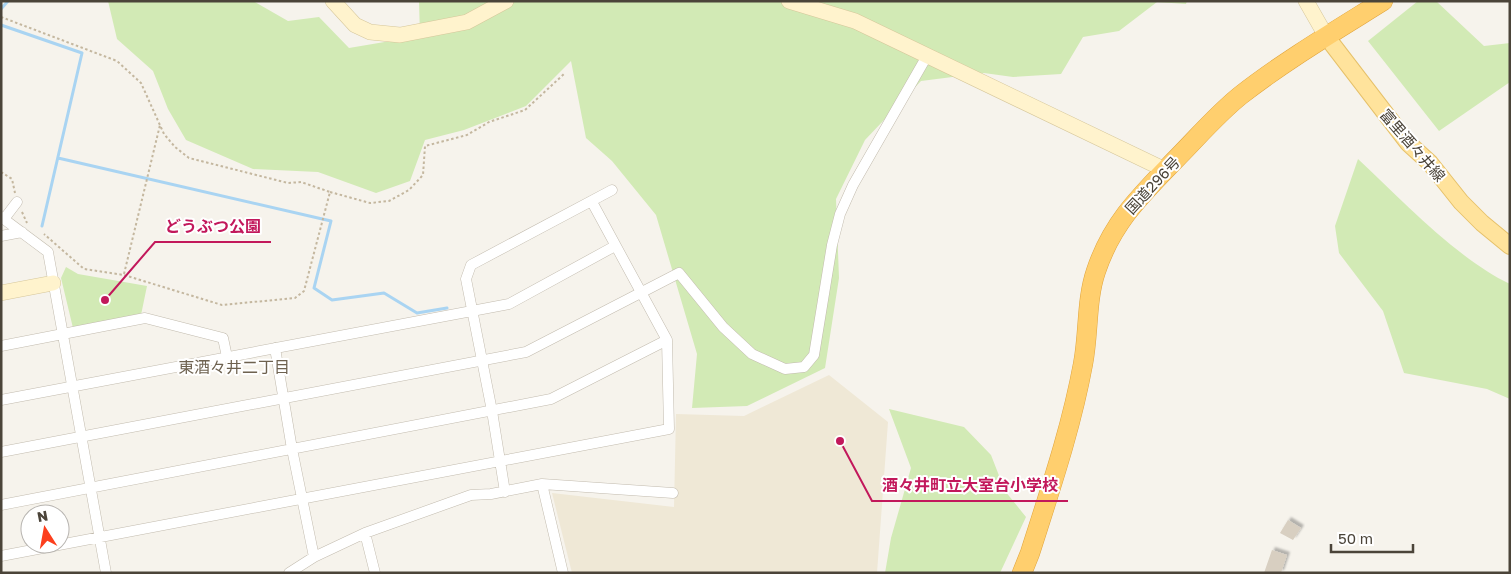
<svg xmlns="http://www.w3.org/2000/svg" width="1511" height="574" font-family="'Golos Text','Noto Sans JP',sans-serif">
<style>
.education{fill:#efe8d6}
.green{fill:#d2eab5}
.lines{fill:none;stroke-linecap:round;stroke-linejoin:round}
.stream{stroke:#a9d4f2;stroke-width:3}
.building{fill:#d8cfc1;filter:url(#shadow)}
.street-casing{stroke:#c2bbae;stroke-width:11}
.secondary-casing{stroke:#d6c79b;stroke-width:16}
.primary-casing{stroke:#e6c16a;stroke-width:18}
.highway-casing{stroke:#e0a43c;stroke-width:20}
.path{stroke:#c4b79f;stroke-width:2;stroke-dasharray:2.5 2.5;stroke-linecap:butt}
.street{stroke:#fff;stroke-width:10}
.secondary{stroke:#fff3cd;stroke-width:15}
.primary{stroke:#ffe39c;stroke-width:16}
.highway{stroke:#ffcf6e;stroke-width:19}
.labels{text-anchor:middle;dominant-baseline:central;stroke-width:4;stroke-linejoin:round;paint-order:stroke}
.street-label{font-size:15px;fill:#4b4439;stroke:#fff}
.neighbourhood-label{font-size:16px;fill:#6e6250;stroke:#fff}
.leader{fill:none;stroke:#c2185b;stroke-width:2}
.callout-dot{fill:#c2185b;stroke:#fff;stroke-width:2}
.callout-label{font-size:16px;text-anchor:middle;font-weight:bold;fill:#c2185b;stroke:#fff;stroke-width:4;stroke-linejoin:round;paint-order:stroke}
</style>
<defs>
<filter id="shadow"><feDropShadow dx="3" dy="-3" stdDeviation="1" flood-color="#0004"/></filter>
</defs>
<rect width="100%" height="100%" fill="#f6f3ec"/>
<path class="education" d="M829,375L888,422L877,573H572L552,493L674,507L676,414L744,416Z"/>
<path class="green" d="M108,1H253L288,21L319,17L349,48L420,36L419,1H1187L1186,4L1157,2L1119,31L1083,37L1061,74L1013,77L984,73L921,81L865,140L836,199L839,278L825,368L747,406L692,408L697,354L656,215L612,161L586,138L571,61L526,106L464,130L425,140L410,181L376,193L318,172L253,169L186,140L168,109L153,71L117,39Z
M1418,1H1436L1484,46L1510,43V82L1439,131L1368,41Z
M1358,159C1401,199 1457,259 1510,284V399L1487,389L1404,373L1383,311L1339,253L1335,226Z
M66,267L78,274L147,286L141,315L73,328L61,278Z
M889,409L964,427L991,455L1005,491L1026,517L1000,573H885L891,538L911,468Z"/>
<g class="lines">
<path class="stream" d="M1,9L8,1
M1,25L82,53L42,226
M58,158L331,221L314,288L332,300L384,293L417,313L447,308"/>
</g>
<path class="building" d="M1288,520L1301,528L1293,540L1280,533Z
M1272,550L1287,555L1281,573H1264Z"/>
<g class="lines">
<g class="street-casing">
<path id="street" d="M1,217L48,252L106,573
M4,219L17,202
M1,236L22,232
M1,346L145,318L223,338L227,357
M275,348L292,449L314,557
M1,400L509,304L615,246
M1,452L526,352L679,273L723,327L752,354L785,369L804,367L814,355L832,245L840,214L853,185L927,56
M542,484L563,573
M505,492L492,411L466,279L471,265L612,190
M1,505L551,399L667,340
M365,533L375,573
M1,556L669,429L667,340L592,202
M289,573L314,557L365,533L471,495L491,494L542,484L673,493"/>
</g>
<g class="secondary-casing">
<path id="secondary" d="M333,1L355,25L370,32L400,35L467,22L506,1
M789,1L855,21L1157,166L1164,172
M1306,1L1326,36
M1,293L53,283"/>
</g>
<g class="primary-casing">
<path id="primary" d="M1326,36L1408,143L1430,163L1461,202L1482,223L1510,246"/>
</g>
<g class="highway-casing">
<path id="highway" d="M1022,573L1030,553C1050,490 1071,429 1083,364C1089,333 1086,300 1096,271C1112,223 1140,196 1174,161C1196,139 1217,114 1241,95C1286,60 1335,31 1383,1"/>
</g>
<path class="path" d="M1,17L117,61L141,83L164,134L175,147L189,158L288,183L301,182L330,192L304,291L295,298L222,305L124,275L84,269L44,234
M1,172L12,179L15,193
M330,192L370,203L389,201L409,190L423,175L425,146L467,135L489,122L525,110L564,74
M22,212L27,223
M124,274L160,125"/>
<use href="#street" class="street"/>
<use href="#secondary" class="secondary"/>
<use href="#primary" class="primary"/>
<use href="#highway" class="highway"/>
</g>
<g class="labels">
<g class="street-label">
<text transform="translate(1413 145) rotate(49)">富里酒々井線</text>
<text transform="translate(1152 185) rotate(-47)">国道296号</text>
</g>
<g class="neighbourhood-label">
<text x="234" y="367">東酒々井二丁目</text>
</g>
</g>
<path class="leader" d="M105 300L155 242H271M840 441L872 501H1068"/>
<g class="callout-dot">
<circle cx="105" cy="300" r="5"/>
<circle cx="840" cy="441" r="5"/>
</g>
<g class="callout-label">
<text x="213" y="232">どうぶつ公園</text>
<text x="970" y="491">酒々井町立大室台小学校</text>
</g>
<rect width="1511" height="574" fill="none" stroke="#4b4439" stroke-width="5"/>
<g transform="translate(45 529) rotate(349)"><circle r="24" fill="#ffffff" stroke="#b7b4b0"/>
<path d="M0-4L9 19L0 12L-9 19Z" fill="#fc3f1d"/>
<text y="-8" font-size="14" font-weight="bold" text-anchor="middle" fill="#4b4439">N</text>
</g>
<path d="M1331 544v8h82v-8" fill="none" stroke="#4b4439" stroke-width="2.5"/>
<text x="1338" y="544" font-size="15" fill="#4b4439" stroke="#ffffff" stroke-width="4" paint-order="stroke">50 m</text>
</svg>
